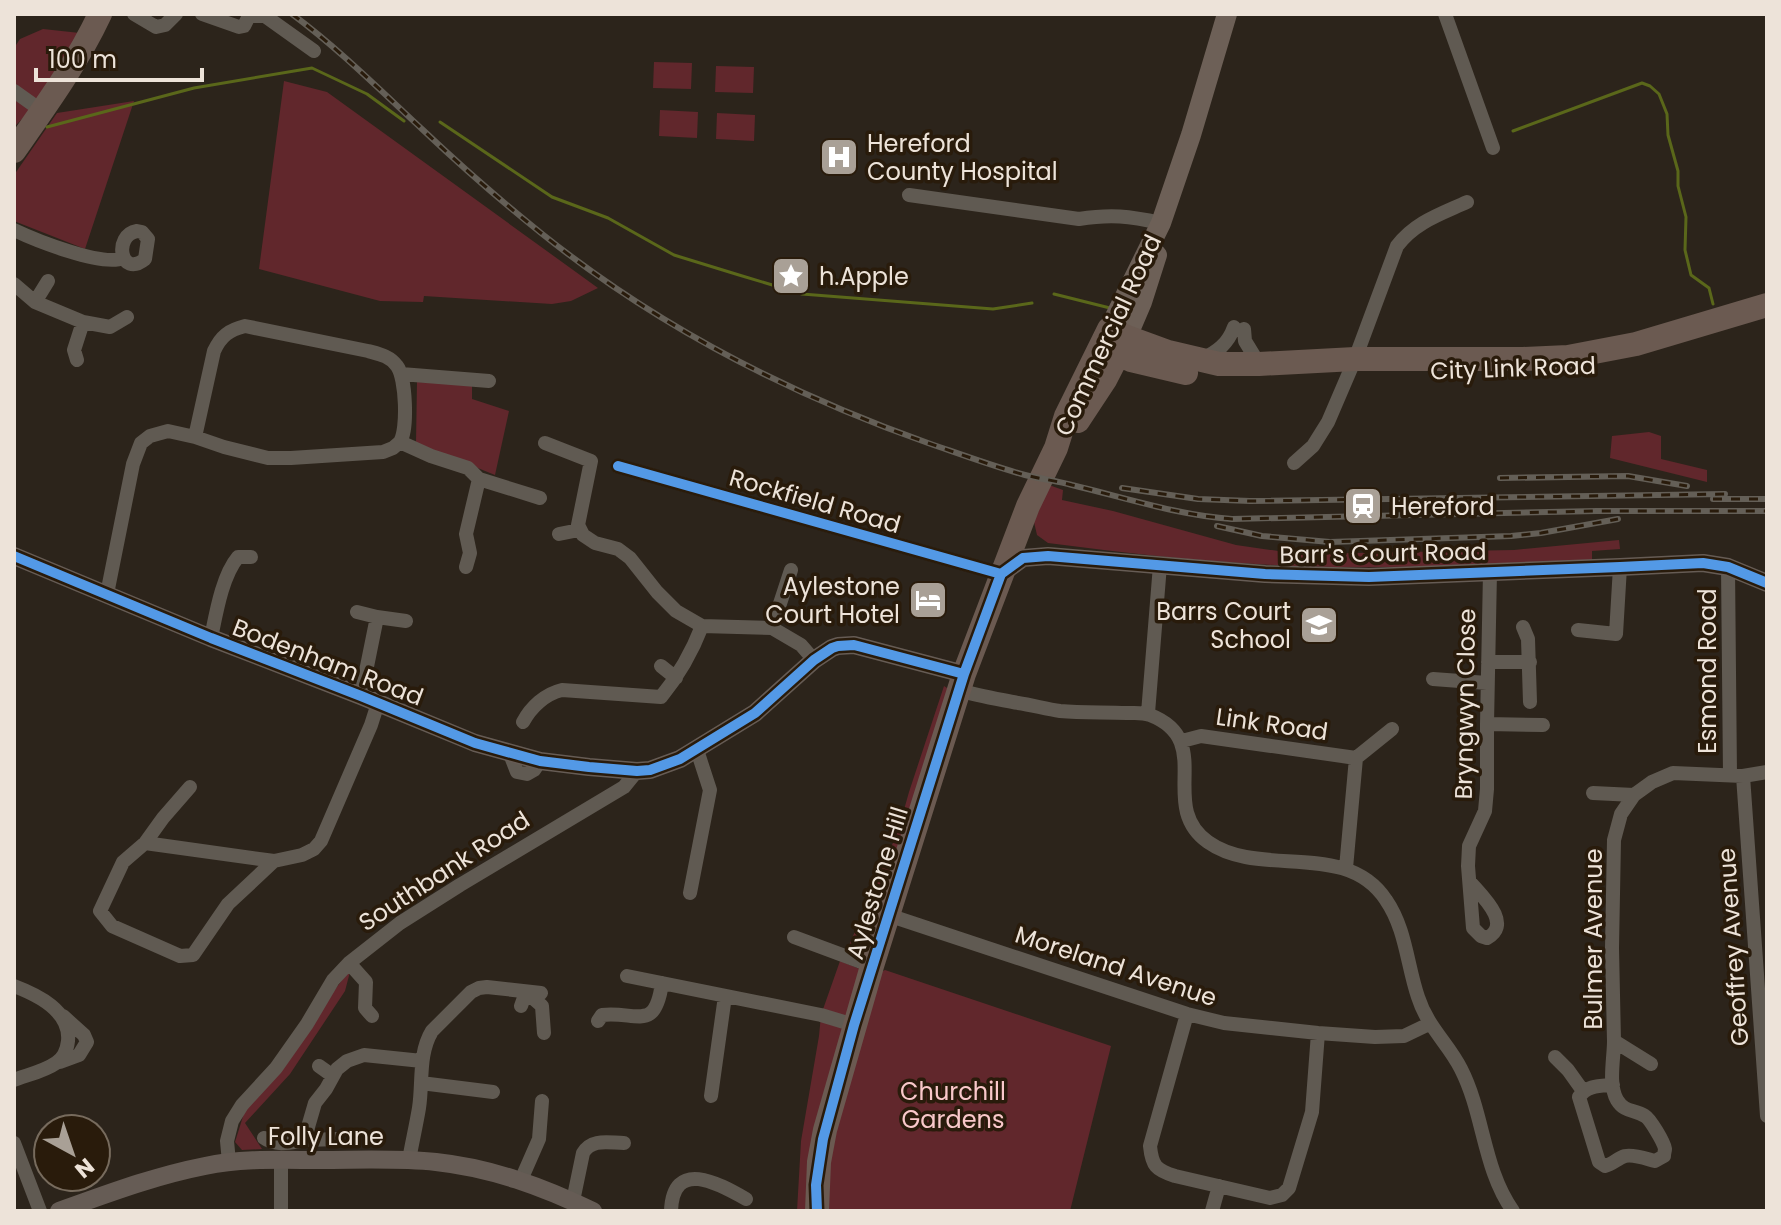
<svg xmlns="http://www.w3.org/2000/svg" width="1781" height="1225" font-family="Poppins,sans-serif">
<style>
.green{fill:#61272c}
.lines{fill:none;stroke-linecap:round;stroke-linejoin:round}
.stream{stroke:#5a671a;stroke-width:3}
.street{stroke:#605a52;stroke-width:14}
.secondary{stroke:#665c55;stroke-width:18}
.primary{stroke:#6d6057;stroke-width:20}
.highway{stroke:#6b5a51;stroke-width:24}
.rail-casing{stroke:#645f57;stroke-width:6}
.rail{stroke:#291b0b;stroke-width:3;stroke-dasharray:9;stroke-linecap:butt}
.cycleway-casing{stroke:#291b0b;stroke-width:15}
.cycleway{stroke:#5399e6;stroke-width:10}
.labels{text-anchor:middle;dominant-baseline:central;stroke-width:7;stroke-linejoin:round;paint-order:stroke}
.poi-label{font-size:24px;fill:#ede3d9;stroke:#291b0b;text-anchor:start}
.street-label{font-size:24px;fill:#ede3d9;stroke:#291b0b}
.park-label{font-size:24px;fill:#f9c8ca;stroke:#291b0b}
</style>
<rect width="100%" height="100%" fill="#2c241b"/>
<path class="green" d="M43,29L80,33L28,113L14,127V48L20,39Z
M654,62L692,63L691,89L653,88Z
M716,66L754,67L753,93L715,92Z
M284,81L327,92L598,288L571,301L552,304L424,296L423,302L380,301L259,269Z
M134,101L85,249L14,221V175L57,113Z
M660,110L698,112L697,138L659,136Z
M717,113L755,115L754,141L716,139Z
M417,382L472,384V399L509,411L495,475L416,443Z
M1649,432L1661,436V459L1707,470V482L1610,458L1612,436Z
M1049,485L1063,490L1062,500L1113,511L1236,545L1299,554L1514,550L1619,540L1620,549L1592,551V560C1494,564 1396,570 1298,566C1214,563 1131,554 1048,543L1037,535L1034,522Z
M944,686L950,690L866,957L847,950L898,831L909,792Z
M840,961L860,969L817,1211H797L801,1141L819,1036L821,1015Z
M351,968L345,991L290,1074L245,1123L262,1149L242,1150L235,1142L245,1110Z
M885,970L1111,1046L1070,1211H824L825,1162L881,972Z"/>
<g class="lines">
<path class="stream" d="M440,122L552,197L608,218L674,255L739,275L802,294L993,309L1032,303
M47,127L194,88L312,68L367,94L404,121
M1513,131L1642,83L1650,86L1659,94L1667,114L1668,135L1678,171V186L1686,217L1685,250L1691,275L1709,288L1713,304
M1054,294L1110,308"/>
<path class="street" d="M134,14L156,27L165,25L176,14
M202,14L239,27L244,26L249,16H265L314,51
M1445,14L1493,148
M14,91L42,111
M909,195L1079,219C1111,214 1129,216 1161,223
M14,230C35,240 102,267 123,258
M137,231L142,232L148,239L145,259C120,279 113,235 137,231Z
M14,284L35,302L83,322L110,327L127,317
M35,302L48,281
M1244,329L1245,341L1259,364
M1202,359C1217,352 1228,344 1234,327
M77,360L74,350L83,322
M401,374L489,381
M195,437L214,351C221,336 229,330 245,326L368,351C379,354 390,356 397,366C406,378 408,429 400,442
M545,443L591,461L578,525L583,535L595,543L618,549L630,558L657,592L676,611L702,626L772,628L801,645L814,660
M1294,463L1313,446L1328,422L1355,359L1397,246C1415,222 1441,214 1467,202
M618,466L1001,574
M559,534L579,530
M466,567L470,553L466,534L479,479
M1728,567L1730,775
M107,594L133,464L141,443L150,436L168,431L195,437L224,447L268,458H291L383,452L393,448L400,442L431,456L468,468L479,479L540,498
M357,612L377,617
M1523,627L1528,639L1530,702
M772,628L791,570
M1578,630L1616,634L1620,567
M211,638C216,614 222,576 238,557H251
M1488,662H1530
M661,666L676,678
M1433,679L1487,683
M959,690C978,696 998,699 1018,703C1032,705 1046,709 1060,711C1082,713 1104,712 1127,713C1134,713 1143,712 1150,715C1217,741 1156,805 1208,842C1260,879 1346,839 1386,900C1406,929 1407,965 1418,997C1428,1028 1448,1043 1461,1069C1484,1114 1483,1169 1513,1211
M361,696L377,617L406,621
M1148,713L1160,565
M523,722C531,707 545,694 562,690L661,697C679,675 692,652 702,626
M1487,724L1543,725
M1182,741L1201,736L1356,758
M510,754L517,772L527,774L534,770L540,761
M1743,776L1767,1116
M1593,793L1634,795
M145,843L163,818L190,787
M274,861L145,843L123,862L100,911L112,926L180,956L193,955L228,904L274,861L302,855L314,849L321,841L371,725L378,703
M1346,868L1356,758L1392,729
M1470,882C1482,896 1513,924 1487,938L1481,936L1473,928L1468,866L1469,846L1485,811L1487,789V724L1490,572
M690,893L710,790L697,750
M888,915L1187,1014L1224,1023L1318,1033L1375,1037L1404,1036L1429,1024
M794,937L872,966
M349,963L366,982L365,1008L372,1016
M627,976L821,1015L854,1025
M14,986C38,995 71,1011 68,1041C67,1050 64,1058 56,1063C45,1071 27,1075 14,1080
M521,1006L526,992L542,1006L544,1033
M1187,1014L1150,1146C1152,1166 1156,1170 1175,1176L1270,1198L1282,1195L1289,1188L1312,1112L1318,1033
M598,1021L602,1015C637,1011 655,1033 662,983
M1555,1057L1568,1070L1583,1091
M60,1062L79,1055L87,1042L84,1035L63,1016
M1651,1064L1614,1041L1612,948L1614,840L1621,814L1634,795L1652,782L1673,773L1743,776L1767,772
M319,1066L333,1076
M421,1083L493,1092
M1613,1085C1600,1086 1587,1085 1579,1097L1599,1162L1605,1166C1613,1164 1618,1158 1625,1156C1634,1154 1647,1159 1655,1161L1664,1156C1664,1153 1665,1151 1665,1149C1664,1142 1650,1119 1645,1116C1634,1109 1625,1113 1617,1100C1608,1084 1614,1059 1614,1041
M711,1096L725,996
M264,1138C276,1147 293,1142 307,1140
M337,1139L307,1140L308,1127L315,1103L326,1089L337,1069L347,1061L364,1055L422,1061
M14,1143L40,1211
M409,1160C412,1143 416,1126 419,1108C423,1083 418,1054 432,1031L471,992L479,988L487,987L541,993
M229,1162L227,1141L232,1121L242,1105L276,1068L307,1024L333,980L349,963L400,923L460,885L624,787L637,771
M521,1180L539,1139L542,1101
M573,1201L583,1153C592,1138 609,1143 624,1143
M281,1211V1160
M671,1211C673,1158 718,1183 746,1199
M1212,1211L1219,1186"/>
<path class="secondary" d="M14,556L211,638L361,696L475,743L540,761L589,767L637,771L650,770L680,759L755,713L814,660L832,648L838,646L854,645L964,674
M1001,574L1023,558L1048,556L1265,574L1369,577L1620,567L1703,563L1728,567L1767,583
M59,1211C107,1194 154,1176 205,1166C243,1158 282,1160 320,1160C359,1160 398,1158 436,1162C492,1168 543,1187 593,1211"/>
<path class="primary" d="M1109,329L1161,223L1191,135L1227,14
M1127,337L1142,302L1157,255"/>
<path class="highway" d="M14,151C45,107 77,63 100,14
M1101,347L1131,360L1186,373
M1078,421L1105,380L1124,343
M817,1211L819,1162L825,1130L872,966L964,674L1028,506L1056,448L1066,416L1109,329L1127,337L1168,352L1219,364H1259L1355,359H1523L1568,357L1636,344L1767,305"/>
<g class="rail-casing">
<path id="rail" d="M292,14C339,49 380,90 423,130C461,166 501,201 541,233C657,326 789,394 928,443C960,454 992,466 1025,475C1041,479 1057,481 1072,485C1126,498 1177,515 1232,519L1597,511H1767
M1500,478L1628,476L1687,486
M1122,488L1198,499L1250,501L1725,494
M1713,499H1767
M1217,526L1262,536L1330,542L1511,536L1541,533L1618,519"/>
</g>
<use href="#rail" class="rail"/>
<g class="cycleway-casing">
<path id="cycleway" d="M618,466L1001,574
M14,556L211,638L361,696L475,743L540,761L589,767L637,771L650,770L680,759L755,713L814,660L832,648L838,646L854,645L964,674
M1001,574L1023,558L1048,556L1265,574L1369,577L1620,567L1703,563L1728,567L1767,583
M817,1211L816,1185L823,1139L854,1025L964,674L1001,574"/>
</g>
<use href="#cycleway" class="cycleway"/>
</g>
<defs>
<g id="hospital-square" transform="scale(2)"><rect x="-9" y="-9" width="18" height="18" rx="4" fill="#a9a096" stroke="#291b0b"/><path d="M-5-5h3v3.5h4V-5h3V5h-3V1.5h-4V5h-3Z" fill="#fff"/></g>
<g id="sight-square" transform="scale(2)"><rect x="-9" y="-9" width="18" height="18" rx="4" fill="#a9a096" stroke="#291b0b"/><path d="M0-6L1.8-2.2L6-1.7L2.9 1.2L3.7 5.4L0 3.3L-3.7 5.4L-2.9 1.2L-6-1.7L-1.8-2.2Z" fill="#fff"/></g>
<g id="station-square" transform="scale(2)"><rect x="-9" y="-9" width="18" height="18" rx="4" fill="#a9a096" stroke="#291b0b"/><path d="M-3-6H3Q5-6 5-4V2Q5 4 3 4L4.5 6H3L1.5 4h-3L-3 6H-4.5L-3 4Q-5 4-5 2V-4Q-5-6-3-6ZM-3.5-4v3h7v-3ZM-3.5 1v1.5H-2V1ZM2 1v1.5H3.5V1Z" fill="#fff"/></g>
<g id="hotel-square" transform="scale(2)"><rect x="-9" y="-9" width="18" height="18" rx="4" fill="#a9a096" stroke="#291b0b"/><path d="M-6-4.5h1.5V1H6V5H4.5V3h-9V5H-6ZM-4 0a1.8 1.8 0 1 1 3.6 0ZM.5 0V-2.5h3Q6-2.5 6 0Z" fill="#fff"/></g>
<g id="school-square" transform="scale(2)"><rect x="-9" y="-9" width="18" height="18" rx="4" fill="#a9a096" stroke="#291b0b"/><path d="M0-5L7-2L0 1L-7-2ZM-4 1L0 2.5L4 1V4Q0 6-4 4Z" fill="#fff"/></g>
</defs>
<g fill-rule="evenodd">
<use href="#hospital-square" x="839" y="157"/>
<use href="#sight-square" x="791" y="276"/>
<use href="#station-square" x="1363" y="506"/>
<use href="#hotel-square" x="928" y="600"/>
<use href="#school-square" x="1319" y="625"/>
</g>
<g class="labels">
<g class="poi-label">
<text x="867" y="143">Hereford<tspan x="867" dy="28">County Hospital</tspan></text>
<text x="819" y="276">h.Apple</text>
<text x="1391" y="506">Hereford</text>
<text x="900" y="586" text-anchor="end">Aylestone<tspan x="900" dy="28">Court Hotel</tspan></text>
<text x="1291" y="611" text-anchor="end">Barrs Court<tspan x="1291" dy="28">School</tspan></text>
</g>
<g class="street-label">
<text transform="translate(1108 335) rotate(-65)">Commercial Road</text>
<text transform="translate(1513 368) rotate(-2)">City Link Road</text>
<text transform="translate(815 501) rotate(16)">Rockfield Road</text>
<text transform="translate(1383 553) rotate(-1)">Barr's Court Road</text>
<text transform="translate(328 662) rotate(21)">Bodenham Road</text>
<text transform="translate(1707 671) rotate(-90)">Esmond Road</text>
<text transform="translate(1465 704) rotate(-89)">Bryngwyn Close</text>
<text transform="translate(1272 724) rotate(8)">Link Road</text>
<text transform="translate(444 871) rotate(-33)">Southbank Road</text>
<text transform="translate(877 883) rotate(-73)">Aylestone Hill</text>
<text transform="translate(1593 939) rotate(-90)">Bulmer Avenue</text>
<text transform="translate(1733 947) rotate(-94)">Geoffrey Avenue</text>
<text transform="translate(1116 966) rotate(18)">Moreland Avenue</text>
<text x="326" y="1136">Folly Lane</text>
</g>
<g class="park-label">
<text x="953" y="1091">Churchill<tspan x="953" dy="28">Gardens</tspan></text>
</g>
</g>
<rect width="1781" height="1225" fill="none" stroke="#ede3d9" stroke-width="32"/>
<g transform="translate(72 1153) rotate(140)"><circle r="38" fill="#291b0b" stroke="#776b5d" stroke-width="2"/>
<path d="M0-6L14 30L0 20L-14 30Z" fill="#a9a096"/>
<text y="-12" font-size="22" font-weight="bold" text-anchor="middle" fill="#ede3d9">N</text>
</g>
<path d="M36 68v12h166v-12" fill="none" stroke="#ede3d9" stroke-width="4"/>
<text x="48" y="68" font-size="24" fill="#ede3d9" stroke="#291b0b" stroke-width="6" paint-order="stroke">100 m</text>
</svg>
